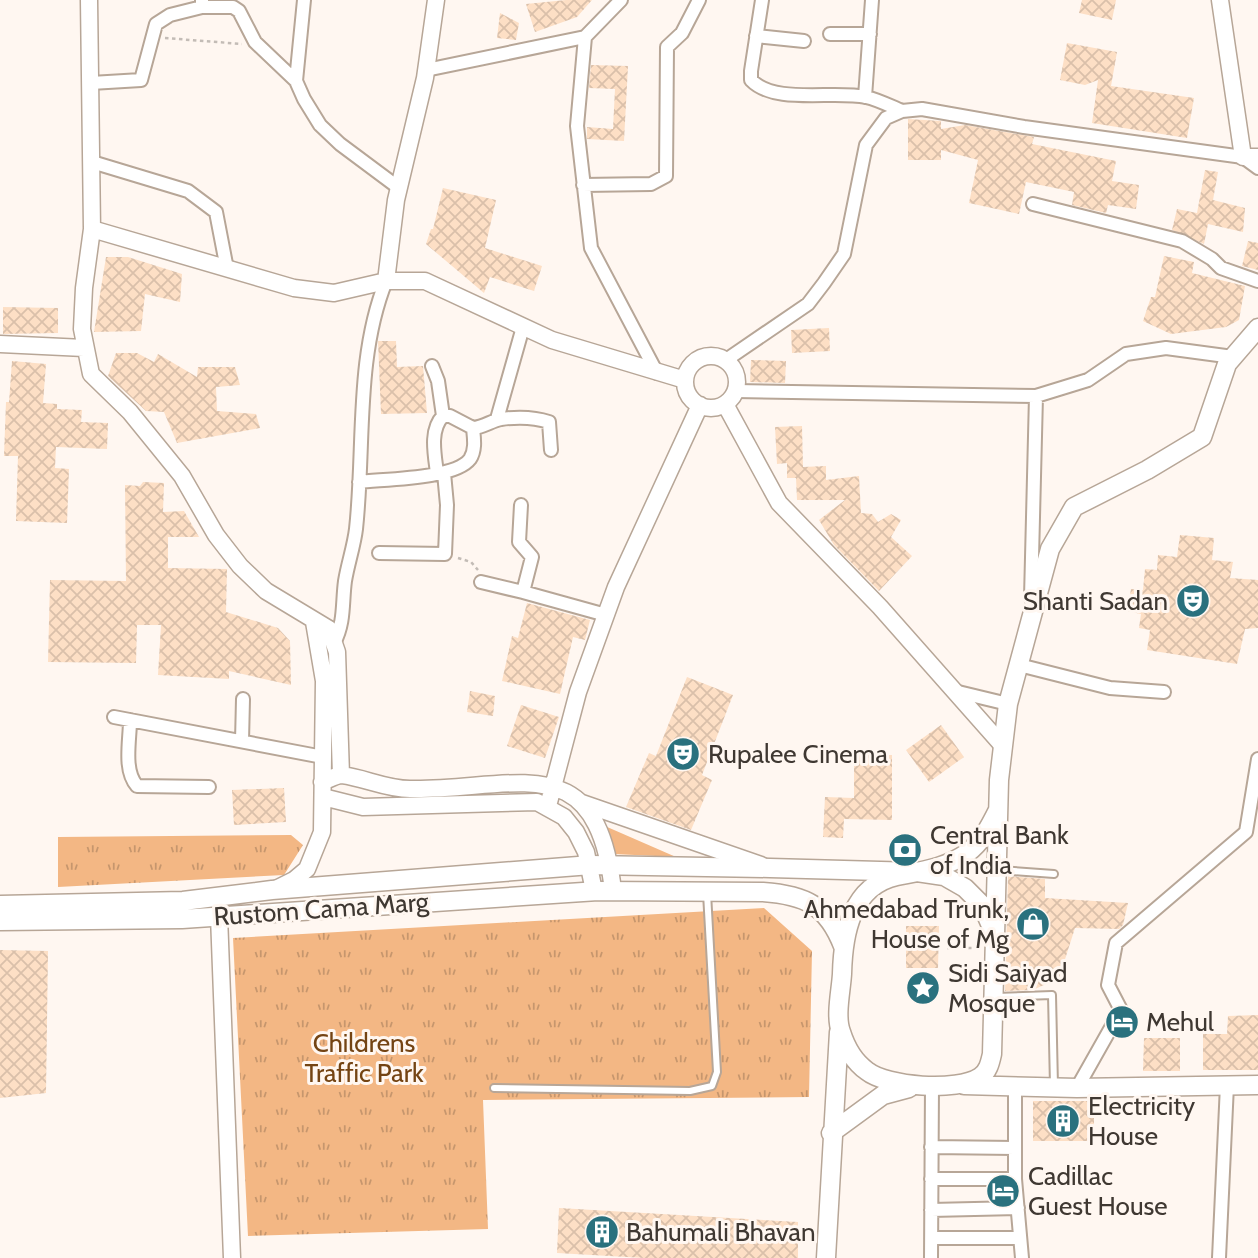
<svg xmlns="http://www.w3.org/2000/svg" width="1258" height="1258" font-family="Cabin,sans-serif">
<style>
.grass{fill:#f3b784}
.park{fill:url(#park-tufts)}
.building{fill:url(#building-cross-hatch)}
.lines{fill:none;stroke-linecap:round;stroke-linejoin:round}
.service-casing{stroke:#b7a697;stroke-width:10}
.minor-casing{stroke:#b7a697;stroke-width:16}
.tertiary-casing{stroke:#b7a697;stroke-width:19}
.secondary-casing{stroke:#b7a697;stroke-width:21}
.path{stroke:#c3bcb6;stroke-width:2.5;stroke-dasharray:3.5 3.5;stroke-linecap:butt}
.service{stroke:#fff;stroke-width:6}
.minor{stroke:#fff;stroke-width:12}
.tertiary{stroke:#fff;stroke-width:16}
.secondary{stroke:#fff;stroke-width:18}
.labels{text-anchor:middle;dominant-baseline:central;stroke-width:6;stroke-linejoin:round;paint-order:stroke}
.poi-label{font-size:26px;fill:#3f3832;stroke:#fff7f1;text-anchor:start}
.street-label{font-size:26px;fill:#3f3832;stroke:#fff7f1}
.park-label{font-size:26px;fill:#744413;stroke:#fff7f1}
</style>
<defs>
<pattern id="park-tufts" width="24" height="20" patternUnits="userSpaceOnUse" patternTransform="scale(1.75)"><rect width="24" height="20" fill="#f3b784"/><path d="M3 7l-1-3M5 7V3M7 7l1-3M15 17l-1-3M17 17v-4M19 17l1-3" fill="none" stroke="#c6966d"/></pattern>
<pattern id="building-cross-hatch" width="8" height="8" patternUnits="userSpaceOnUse" patternTransform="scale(1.75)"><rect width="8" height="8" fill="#fddfc5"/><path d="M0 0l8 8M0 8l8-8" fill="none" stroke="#dac0aa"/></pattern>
</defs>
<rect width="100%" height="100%" fill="#fff7f1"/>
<path class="grass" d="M598,823L676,857L614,854Z"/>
<path class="park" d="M291,835L303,845L284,875L58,887V837Z
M764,908L812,951L809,1097L483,1100L488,1229L248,1236L233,938Z"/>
<path class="building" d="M566,0H592L577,17L535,32L526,4Z
M1082,0H1116L1112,20L1079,13Z
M500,13L519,23L516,40L497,38Z
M1067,43L1117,52L1111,86L1194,98L1187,138L1092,123L1098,80L1085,85L1060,80Z
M591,65L628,66L624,141L587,139V127L613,129L615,89L589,88Z
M908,119L941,121V129L965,125L1034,137L1032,144L1116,161L1112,181L1139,185L1136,209L1108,205L1106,213L1072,205L1074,192L1026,182L1019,214L969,203L978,160L941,150V160H908Z
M1205,170L1218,172L1213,200L1245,208L1243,232L1208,224L1204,244L1172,230L1177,209L1197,213Z
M443,188L496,200L485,248L542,266L534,291L490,277L484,293L426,244L431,229H433Z
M1248,241L1258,243V270L1242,266Z
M1164,256L1194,262L1192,273L1245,286L1239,320L1226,327L1171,334L1143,321L1151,297H1155Z
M106,257H128L182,274L180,302L145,294L141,331L94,332Z
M3,307L58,308V333L3,334Z
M829,328L830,351L792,353L791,330Z
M378,341H396L397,367L423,366L427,413L381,414Z
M116,353H137L154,362L158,354L197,377L198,367H235L240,385L216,387L217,411L256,414L260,428L177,443L164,412L146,411L108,376Z
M751,360L786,361L785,383L750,382Z
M12,361L46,364L43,403L57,404V409L82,410L81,422L108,423L107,449L56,447L55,468L69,469L67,523L16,521L18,456H4L6,402H9Z
M802,426L803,467L826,466V480L859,476L861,513L872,514L878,522L891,514L901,520L891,537L912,556L879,591L834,545L819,520L845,500H797L796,478H787V463L777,464L775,427Z
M143,482L164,483L163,512L184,511L199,537H168V568L227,569L226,612L278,628L290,641L291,685L229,671V679L158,675L161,625H137L136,663L48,662L50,580L126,581L125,485L140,486Z
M1180,535L1214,538L1212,560L1233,562L1230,578L1258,580V628L1245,629L1237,664L1147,650L1150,630L1139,628L1141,614L1127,611L1131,589L1143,590L1145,569L1157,570L1158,555L1177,557Z
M527,603L590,620L585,640L573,637L560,694L502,681L512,636L518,638Z
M687,677L733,695L702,775L712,780L691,830L626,807L649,753L656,756Z
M470,691L495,696L493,716L467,712Z
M521,705L559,717L545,758L507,746Z
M941,725L964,757L929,782L906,750Z
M854,755H892V820L844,819L843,838L823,837L825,797L854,798Z
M284,788L286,822L234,825L232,790Z
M1008,876L1045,879V898L1128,903L1123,925L1119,929L1075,928L1059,978L1033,990L1005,991Z
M906,926H939L938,968H906Z
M0,950L48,951L46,1093L0,1098Z
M1258,1015V1070H1203V1034H1227L1228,1016Z
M1144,1038H1180V1071H1143Z
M1033,1101H1094V1141H1033Z
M559,1208L798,1222V1258H644L557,1253Z"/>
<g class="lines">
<g class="service-casing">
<path id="service" d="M999,870L1054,874
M996,997L1052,995L1054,1086
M494,1088L690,1091L712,1086L717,1072L707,893"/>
</g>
<g class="minor-casing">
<path id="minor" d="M304,0L296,81L304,99L320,125L340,144L399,188
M762,0L751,71V80C775,105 833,90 866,97C879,100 890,106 902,111
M202,7H233L239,11L255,42L296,81
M830,34H870
M756,36L804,41
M585,37L577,126L591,248L657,373
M426,70L585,37L621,0
M91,83L141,80L156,24L170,15L202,7V0
M865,97L872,0
M92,162L188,191L216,212L227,269
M583,185L651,184L666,176L667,47L682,33L699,0
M1033,204L1182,241L1212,259L1221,268L1258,281
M726,360L808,304L824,283L844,254L866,145L886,118L902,111L922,109L1024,127L1243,157L1258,168
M736,391L1036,396L1088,380L1126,354L1166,348L1233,357
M497,419L523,327
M473,428C484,427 491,421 501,419C516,417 534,417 549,422L551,450
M437,473C435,456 429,430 443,416
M359,482C384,479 455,479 470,459C476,450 474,438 473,428L450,416H443L438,381L432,366
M521,505L519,542L532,557L523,592L606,615
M379,553L445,554L447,505L444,473
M481,582L523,592
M1031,598L1036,396
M334,643C345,622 342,603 345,581C348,563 354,546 356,529C365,447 355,358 386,281
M1019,665L1110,688L1164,692
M954,691L1008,704
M114,717L323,757
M130,720C130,741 123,770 137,786L209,787
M242,741L243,699
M1015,1087V1179L1022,1258
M1077,1088L1121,1010L1108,985L1116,943L1246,832L1258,759
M931,1147L1015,1148
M931,1179H1015
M931,1210L1018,1208
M931,1238H1020
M931,1258L932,1085
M1219,1258L1227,1085"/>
</g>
<g class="tertiary-casing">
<path id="tertiary" d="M89,0L92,229L84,288L82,329L91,374L130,412L182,476L216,535L240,566L266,591L329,629L337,652L341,775
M1220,0L1243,157H1258
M92,229L294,288L334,293L386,281H425L552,340L685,380
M386,281L396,200L425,78L436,0
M0,344L84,348
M685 382a26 26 0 1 1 52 0a26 26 0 1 1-52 0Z
M725,404L779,503L880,607L1003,746
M322,782C328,780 336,775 342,775C365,778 386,789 410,789C515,791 597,743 613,891
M323,797L363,807L537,802L564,817L576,832L586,852L594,891
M582,803L761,865
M548,806L578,692L616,587L700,405
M278,888L294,880L307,869L322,832L324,681L314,622
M219,916L232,1258"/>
</g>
<g class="secondary-casing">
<path id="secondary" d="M998,810C990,826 982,842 967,853C946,868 922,871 897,876C851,886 843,934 842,974C841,991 835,1016 841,1032C846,1048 853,1061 867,1071C887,1087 957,1092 980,1077C988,1072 990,1063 992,1054L999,780L1008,704L1050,549L1074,507L1147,470L1202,437L1227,364L1258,328
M0,905L183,901L272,890L591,865L770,868L917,872L944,876L965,888L982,905L992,928
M0,921L182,919L598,891L763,892C805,895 827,905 843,946
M964,1085L1077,1088L1258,1085
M831,1133L883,1095L909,1088
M826,1258L839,1032"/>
</g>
<path class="path" d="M165,38L242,44
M458,558L471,562L478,570
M947,948H979"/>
<use href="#service" class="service"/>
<use href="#minor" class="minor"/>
<use href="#tertiary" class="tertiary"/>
<use href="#secondary" class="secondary"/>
</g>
<defs>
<g id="theatre-disc" transform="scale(1.75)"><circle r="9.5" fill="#2a717e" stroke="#fff7f1"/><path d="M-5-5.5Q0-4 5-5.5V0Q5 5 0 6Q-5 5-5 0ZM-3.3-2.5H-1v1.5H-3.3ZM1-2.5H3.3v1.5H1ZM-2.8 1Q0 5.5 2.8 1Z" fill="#fff"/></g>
<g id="bank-disc" transform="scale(1.75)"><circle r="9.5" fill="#2a717e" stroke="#fff7f1"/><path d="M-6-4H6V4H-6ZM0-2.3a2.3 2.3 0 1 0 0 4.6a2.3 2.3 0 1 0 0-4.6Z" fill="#fff"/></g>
<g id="shop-disc" transform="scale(1.75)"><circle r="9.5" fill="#2a717e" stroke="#fff7f1"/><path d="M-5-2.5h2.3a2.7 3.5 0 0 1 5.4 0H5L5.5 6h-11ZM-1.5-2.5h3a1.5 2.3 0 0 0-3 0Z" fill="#fff"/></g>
<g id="sight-disc" transform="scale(1.75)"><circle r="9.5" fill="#2a717e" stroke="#fff7f1"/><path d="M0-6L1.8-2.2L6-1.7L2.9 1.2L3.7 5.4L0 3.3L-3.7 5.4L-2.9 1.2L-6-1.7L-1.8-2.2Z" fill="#fff"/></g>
<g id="hotel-disc" transform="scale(1.75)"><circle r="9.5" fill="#2a717e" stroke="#fff7f1"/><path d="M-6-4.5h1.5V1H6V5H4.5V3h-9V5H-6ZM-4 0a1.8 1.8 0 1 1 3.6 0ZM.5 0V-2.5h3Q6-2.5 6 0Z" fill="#fff"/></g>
<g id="building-disc" transform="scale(1.75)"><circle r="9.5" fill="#2a717e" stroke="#fff7f1"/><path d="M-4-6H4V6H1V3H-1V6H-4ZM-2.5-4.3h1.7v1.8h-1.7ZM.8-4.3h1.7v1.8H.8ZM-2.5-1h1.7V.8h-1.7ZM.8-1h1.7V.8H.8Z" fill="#fff"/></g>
</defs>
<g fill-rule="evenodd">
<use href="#theatre-disc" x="1193" y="601"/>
<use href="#theatre-disc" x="683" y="754"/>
<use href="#bank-disc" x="905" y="850"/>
<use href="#shop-disc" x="1033" y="924"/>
<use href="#sight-disc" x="923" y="988"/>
<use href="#hotel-disc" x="1122" y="1022"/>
<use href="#building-disc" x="1063" y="1121"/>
<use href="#hotel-disc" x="1003" y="1191"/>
<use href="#building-disc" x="602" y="1232"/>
</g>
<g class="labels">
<g class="poi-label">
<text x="1168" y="601" text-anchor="end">Shanti Sadan</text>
<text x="708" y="754">Rupalee Cinema</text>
<text x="930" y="835">Central Bank<tspan x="930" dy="30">of India</tspan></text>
<text x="1009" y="909" text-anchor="end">Ahmedabad Trunk,<tspan x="1009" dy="30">House of Mg</tspan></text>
<text x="948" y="973">Sidi Saiyad<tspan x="948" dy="30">Mosque</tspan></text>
<text x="1146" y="1022">Mehul</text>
<text x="1088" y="1106">Electricity<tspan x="1088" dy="30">House</tspan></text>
<text x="1028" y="1176">Cadillac<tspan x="1028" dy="30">Guest House</tspan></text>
<text x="626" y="1232">Bahumali Bhavan</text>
</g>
<g class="street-label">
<text transform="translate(321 909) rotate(-4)">Rustom Cama Marg</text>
</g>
<g class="park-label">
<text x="364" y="1043">Childrens<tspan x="364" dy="30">Traffic Park</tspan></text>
</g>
</g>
</svg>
